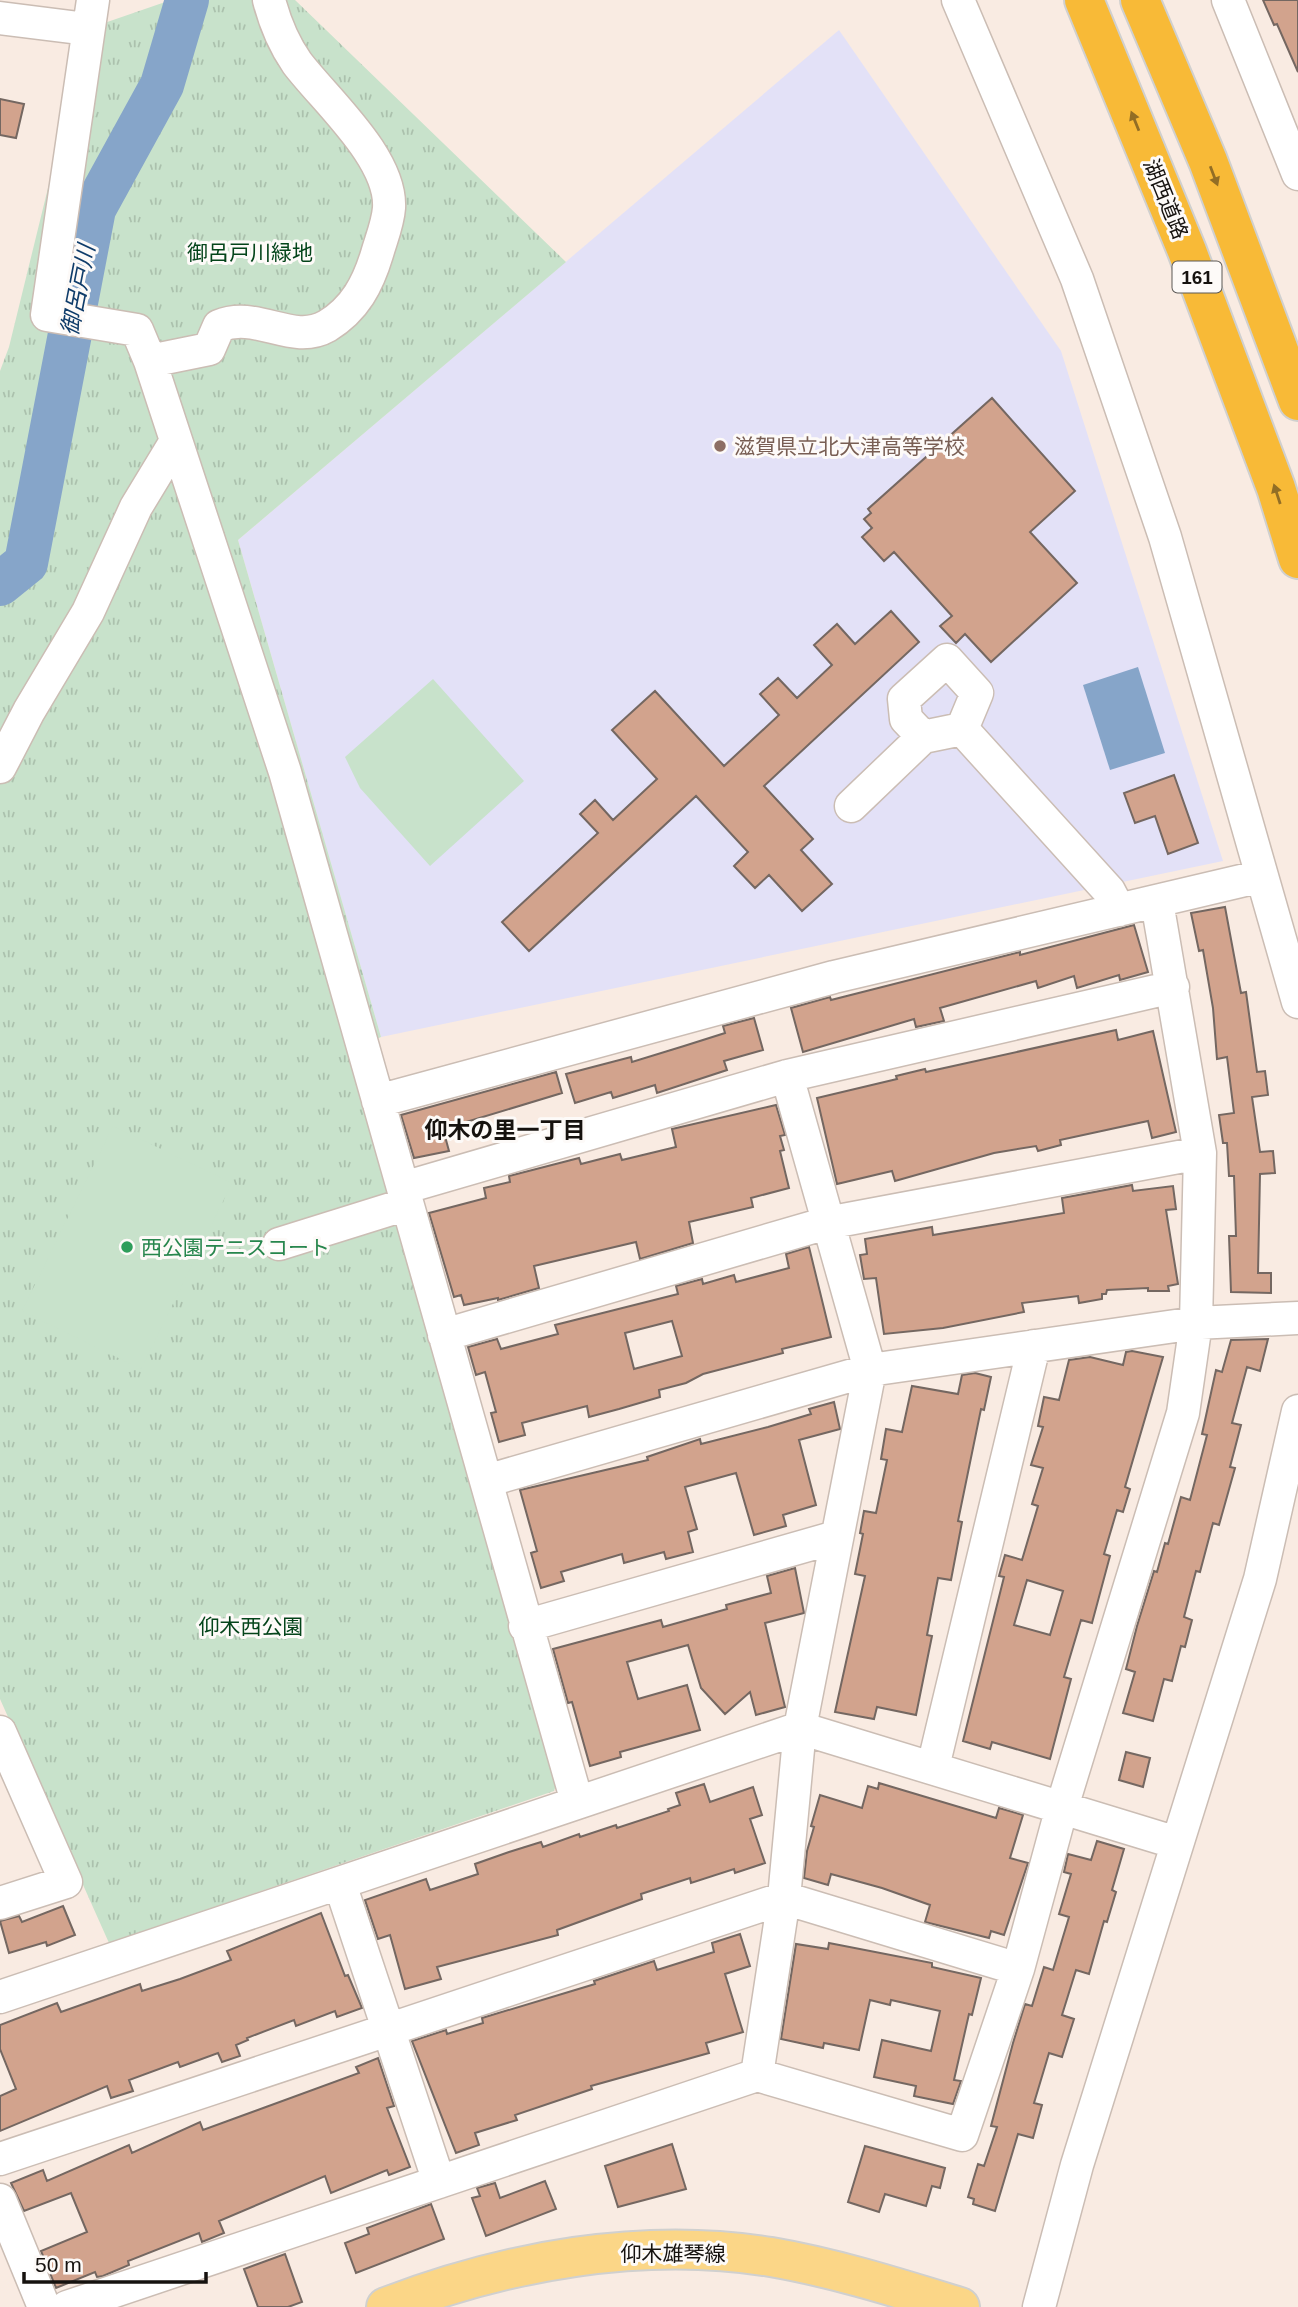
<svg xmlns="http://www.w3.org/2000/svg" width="1298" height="2307" font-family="Arial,'Noto Sans JP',sans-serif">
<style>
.education{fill:#e3e1f7}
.grass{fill:url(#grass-tufts)}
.pitch{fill:#c8e2cb}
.water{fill:#86a5c9}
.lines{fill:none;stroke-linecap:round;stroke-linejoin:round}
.river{stroke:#86a5c9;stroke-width:44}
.building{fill:#d2a38d;stroke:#746761;stroke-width:2;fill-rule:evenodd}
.minor-casing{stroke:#cbbdb4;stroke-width:35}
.major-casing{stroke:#d0d0cf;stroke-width:42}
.highway-casing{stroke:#d0d0cf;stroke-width:42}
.minor{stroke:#fff;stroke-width:32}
.major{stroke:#fbd687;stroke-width:38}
.highway{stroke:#f8ba37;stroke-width:38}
.oneway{fill:#926e25}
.education-dot{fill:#8d6e63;stroke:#fdfaf8;stroke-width:2.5}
.leisure-dot{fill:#2e9e5b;stroke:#fdfaf8;stroke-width:2.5}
.labels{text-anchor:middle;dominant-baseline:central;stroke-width:6;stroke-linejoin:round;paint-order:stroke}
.shield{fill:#fdfaf8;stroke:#5b5855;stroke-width:2}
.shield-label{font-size:19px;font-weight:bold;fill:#16120f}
.street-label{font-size:21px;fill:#16120f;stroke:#fdfaf8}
.park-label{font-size:21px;fill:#04441a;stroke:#fdfaf8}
.education-label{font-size:21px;fill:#785e54;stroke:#fdfaf8;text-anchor:start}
.leisure-label{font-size:21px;fill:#27864d;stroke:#fdfaf8;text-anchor:start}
.water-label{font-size:23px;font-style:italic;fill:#0f3c6a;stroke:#fdfaf8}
.neighbourhood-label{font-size:23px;font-weight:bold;fill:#16120f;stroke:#fdfaf8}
</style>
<defs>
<pattern id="grass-tufts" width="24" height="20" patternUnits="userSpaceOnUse" patternTransform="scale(1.75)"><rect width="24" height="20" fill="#c8e2cb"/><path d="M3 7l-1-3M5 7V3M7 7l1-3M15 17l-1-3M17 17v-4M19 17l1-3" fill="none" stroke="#abc1ad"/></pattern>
</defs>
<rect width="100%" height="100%" fill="#f9ebe2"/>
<path class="education" d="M839,30L1061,351L1223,861L381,1037L238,540Z"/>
<path class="grass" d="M171,0H295L566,262L238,540L381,1037L347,1052L557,1782L554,1791L109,1943L0,1699V371L9,347L87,29Z"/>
<path class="pitch" d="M433,679L524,781L430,866L360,788L345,757Z
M113,1126L232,1183L141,1369L22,1311Z"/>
<path class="water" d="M1138,667L1165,753L1110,770L1083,685Z"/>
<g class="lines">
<path class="river" d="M0,584L26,563L94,209L162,85L187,0"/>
</g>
<path class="building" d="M1263,0H1298V72L1277,24L1274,25Z
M0,99L24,104L16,138L0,135Z
M992,398L1075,491L1030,532L1077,583L991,662L965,634L956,643L940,626L952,616L894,552L884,561L862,537L872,528L864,519L871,513L868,509Z
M891,611L919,642L764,786L813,839L801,850L832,884L802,911L769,875L755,888L734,866L748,852L696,796L529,951L502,922L598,833L580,814L595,800L613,820L657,779L612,730L655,691L724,766L779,715L760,694L778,678L797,698L832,665L814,645L837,624L855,644Z
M1174,775L1198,843L1168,854L1155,816L1135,823L1124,793Z
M1225,907L1241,993L1246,992L1257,1072L1265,1071L1268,1095L1252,1097L1260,1152L1273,1151L1275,1173L1260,1174L1258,1273H1271V1293L1231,1292L1229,1236H1236L1234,1176H1229L1227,1143H1223L1219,1115L1234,1113L1227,1057L1217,1059L1213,1008L1203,950L1199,951L1191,913Z
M1134,925L1148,972L1120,980L1119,975L1077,988L1074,976L1038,988L1036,981L940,1008L944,1021L916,1027L914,1019L803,1052L791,1008L830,997L831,1000L1020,952V955Z
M754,1018L763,1050L724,1061L727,1070L657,1093L655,1085L613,1098L611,1092L575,1103L566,1074L631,1057L632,1062L684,1046L725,1033L723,1026Z
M1116,1030L1118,1040L1153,1031L1176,1132L1152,1138L1148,1121L1060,1140L1061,1145L1038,1151L1036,1146L994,1153L895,1181L892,1171L837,1184L817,1098L897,1079L896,1076L925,1069L926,1072Z
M556,1072L562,1093L443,1129L449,1151L414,1158L401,1115Z
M776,1105L785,1135L780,1136L784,1150L780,1151L789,1188L751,1198L753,1207L689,1222L693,1243L640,1259L636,1242L534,1266L539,1288L498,1300V1298L464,1305L461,1295L454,1297L429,1213L486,1198L484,1188L510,1182L509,1176L579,1158L581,1164L620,1154L622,1160L676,1147L672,1129Z
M1132,1185L1133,1191L1173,1186L1176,1209L1166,1210L1178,1284L1168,1286L1169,1291H1148V1288L1107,1290L1106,1294H1102V1299L1079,1303L1078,1296L1022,1303L1024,1312L943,1328L884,1334L876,1278L864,1279L860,1255L867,1254L865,1239L932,1227L933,1235L1064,1213L1062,1198Z
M809,1247L831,1337L782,1349L783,1353L703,1374L686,1383L659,1390L660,1397L619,1409L589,1417L587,1406L522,1423L525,1435L499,1442L491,1413L496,1412L485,1372L476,1375L468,1347L497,1339L501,1349L558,1334L555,1325L678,1294L676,1286L702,1279L703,1284L734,1275L736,1282L789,1268L786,1254ZM672,1321L682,1356L634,1369L625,1333Z
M1268,1339L1260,1371L1247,1367L1232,1423L1241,1425L1230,1467L1235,1468L1219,1525L1213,1523L1200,1572L1196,1571L1184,1617L1192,1620L1185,1647L1181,1646L1172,1681L1164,1679L1153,1721L1123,1713L1135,1672L1126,1669L1137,1626L1154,1571L1157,1572L1165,1543L1168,1544L1181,1497L1190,1500L1207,1435L1202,1434L1216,1370L1222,1372L1231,1340Z
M1132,1351L1163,1357L1125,1487L1130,1489L1123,1512L1117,1510L1104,1554L1110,1556L1092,1623L1081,1620L1064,1677L1071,1679L1050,1759L992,1742L990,1749L963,1741L1004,1577L999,1576L1005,1555L1022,1560L1038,1506L1032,1504L1043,1468L1031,1465L1043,1427L1038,1426L1044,1397L1059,1400L1069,1360L1090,1357L1123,1365L1126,1352ZM1027,1580L1063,1591L1050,1635L1014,1625Z
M975,1373L991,1377L984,1410L981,1409L958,1521L962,1522L951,1580L938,1578L927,1635L932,1636L916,1715L877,1707L874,1719L835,1712L865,1576L855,1574L863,1534L860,1533L864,1511L876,1513L887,1460L881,1459L886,1429L902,1432L912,1386L958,1394L962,1375Z
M834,1402L840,1429L799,1440L816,1505L783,1515L786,1526L754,1535L736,1473L685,1487L697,1529L688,1532L693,1552L666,1559L664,1552L624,1563L622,1554L561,1572L564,1581L541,1588L531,1553L537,1551L520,1490L648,1460L647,1457L700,1439L701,1444L768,1427L811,1414L809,1409Z
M795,1568L804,1613L765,1623L785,1707L756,1715L750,1692L725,1714L701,1688L688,1645L627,1662L638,1699L687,1685L700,1730L620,1752L621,1757L590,1766L572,1702L568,1703L553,1649L661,1620L663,1627L727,1609L726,1605L771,1593L767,1576Z
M1126,1752L1150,1758L1143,1787L1119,1780Z
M879,1783L996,1818L999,1808L1023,1815L1010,1858L1028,1863L1004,1935L991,1931L989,1938L925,1922L930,1905L882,1888L831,1874L828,1885L804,1878L807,1851L814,1827L811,1826L820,1795L862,1808L868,1786L878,1789Z
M704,1784L710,1802L753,1787L762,1815L750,1819L765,1863L735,1873L734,1869L691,1883L690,1878L641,1894L642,1899L557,1930L558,1935L437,1967L441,1979L405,1989L390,1935L378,1939L365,1900L426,1879L430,1890L478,1874L475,1864L509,1852L541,1842L543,1847L579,1834L580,1837L616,1825L617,1828L669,1811L668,1809L680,1805L676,1793Z
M1097,1841L1124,1849L1112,1890L1116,1892L1107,1922L1104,1921L1089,1974L1076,1970L1062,2015L1074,2019L1062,2057L1049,2053L1034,2103L1042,2105L1033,2138L1018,2134L995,2211L973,2204L974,2199L968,2197L978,2164L984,2166L997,2127L991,2126L1013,2043L1025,2004L1032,2006L1044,1967L1053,1970L1069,1917L1059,1914L1071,1874L1064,1872L1068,1854L1091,1860Z
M63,1906L75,1935L47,1946L46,1942L9,1953L0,1921L19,1916L22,1922Z
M321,1913L345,1976L348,1975L362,2008L337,2017L335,2011L296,2026L294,2020L247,2038L248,2040L236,2045L240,2056L222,2062L218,2053L180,2067L178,2062L129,2080L133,2091L111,2098L107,2086L0,2131V2096L16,2089L0,2049V2025L57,2003L61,2012L140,1984L142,1991L180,1979L231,1960L227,1951Z
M740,1934L750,1966L725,1974L743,2032L706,2043L709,2053L591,2086L592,2089L515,2115L517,2120L475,2133L479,2145L456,2153L412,2041L446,2030L447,2034L483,2023L482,2018L595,1984L594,1981L654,1961L657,1970L714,1952L712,1943Z
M829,1943L932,1963V1967L981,1978L972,2015L969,2014L954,2080L961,2081L953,2104L914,2096L916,2086L874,2077L882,2040L931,2051L940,2011L891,2000L890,2005L870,2000L859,2050L824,2043L823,2048L781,2039L796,1944L828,1949Z
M378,2058L394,2106L387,2108L410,2167L389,2175L387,2170L331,2193L325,2176L219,2221L224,2233L202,2242L199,2233L128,2261L129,2265L103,2276L97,2277L95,2272L56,2288L41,2251L87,2232L71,2193L24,2211L11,2183L43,2170L47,2181L129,2145L132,2153L200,2122L203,2130L359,2073L356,2067Z
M672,2144L686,2189L618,2207L605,2166Z
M865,2146L945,2168L940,2188L932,2186L926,2206L885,2194L879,2212L848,2202Z
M545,2181L556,2209L486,2236L472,2198L480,2196L477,2188L495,2183L500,2198Z
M431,2204L444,2239L356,2273L345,2243L369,2234L367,2228Z
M285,2254L302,2302L288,2307H258L244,2269Z"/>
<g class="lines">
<g class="minor-casing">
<path id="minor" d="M93,0L47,315L137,330L150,361L285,772L577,1802
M958,0L1077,279L1165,537L1298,1002
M1228,0L1298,174
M0,18L87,29
M150,361L209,349L219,326C257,310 292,346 327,326C355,309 368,284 377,254C381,240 388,223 389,208C392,158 325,100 297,63C283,43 275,23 269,0
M947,660L977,693L962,729L923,737L906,719L904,699Z
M962,729L1109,891L1119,910
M0,767L29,711L88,612L136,507L176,441
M851,806L923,737
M378,1101L834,977L1262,876
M403,1188L787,1076L1173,987
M279,1244L407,1204
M444,1335L827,1223L1200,1153
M486,1481L870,1370L1196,1323L1298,1318
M525,1626L836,1537
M0,1732L66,1882L0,1903
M933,1767L1034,1346
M340,1884L439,2182
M0,1997L800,1728L1177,1843
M757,2075L784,1898L800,1728L870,1370L787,1076
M0,2159L784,1898L1018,1969
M0,2200L44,2307
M67,2307L757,2075L962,2135L1018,1969L1062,1807L1183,1413L1196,1323L1200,1153L1157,902
M1039,2307L1077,2165L1260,1579L1298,1411"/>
</g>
<g class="major-casing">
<path id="major" d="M386,2307C506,2261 642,2236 771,2257C835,2268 898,2288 960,2307"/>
</g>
<g class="highway-casing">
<path id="highway" d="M1084,0L1187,251L1276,488L1298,559
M1140,0L1208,161L1298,401"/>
</g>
<use href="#minor" class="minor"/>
<use href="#major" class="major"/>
<use href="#highway" class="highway"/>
</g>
<defs><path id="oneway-solid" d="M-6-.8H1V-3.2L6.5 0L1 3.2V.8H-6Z" transform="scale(1.75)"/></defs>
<g class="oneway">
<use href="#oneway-solid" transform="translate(1135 121) rotate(-112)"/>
<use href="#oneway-solid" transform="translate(1214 176) rotate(69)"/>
<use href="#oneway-solid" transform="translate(1277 494) rotate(-108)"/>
</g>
<circle class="education-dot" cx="720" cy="446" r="7"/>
<circle class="leisure-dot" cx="127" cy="1247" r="7"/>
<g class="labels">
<rect class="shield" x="1172.5" y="261.5" width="49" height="31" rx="5"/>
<g class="shield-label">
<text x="1197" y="277">161</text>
</g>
<g class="street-label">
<text transform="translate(1166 199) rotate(68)">湖西道路</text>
<text x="673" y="2253">仰木雄琴線</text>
</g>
<g class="park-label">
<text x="250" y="252">御呂戸川緑地</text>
<text x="251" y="1626">仰木西公園</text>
</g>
<g class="education-label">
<text x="734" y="446">滋賀県立北大津高等学校</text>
</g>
<g class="leisure-label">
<text x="141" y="1247">西公園テニスコート</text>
</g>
<g class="water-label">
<text transform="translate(78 290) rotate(-79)">御呂戸川</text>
</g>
<g class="neighbourhood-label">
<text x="505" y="1130">仰木の里一丁目</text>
</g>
</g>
<path d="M24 2272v10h182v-10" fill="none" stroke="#16120f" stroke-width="3.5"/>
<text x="35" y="2272" font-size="21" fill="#16120f" stroke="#fdfaf8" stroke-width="5" paint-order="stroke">50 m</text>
</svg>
